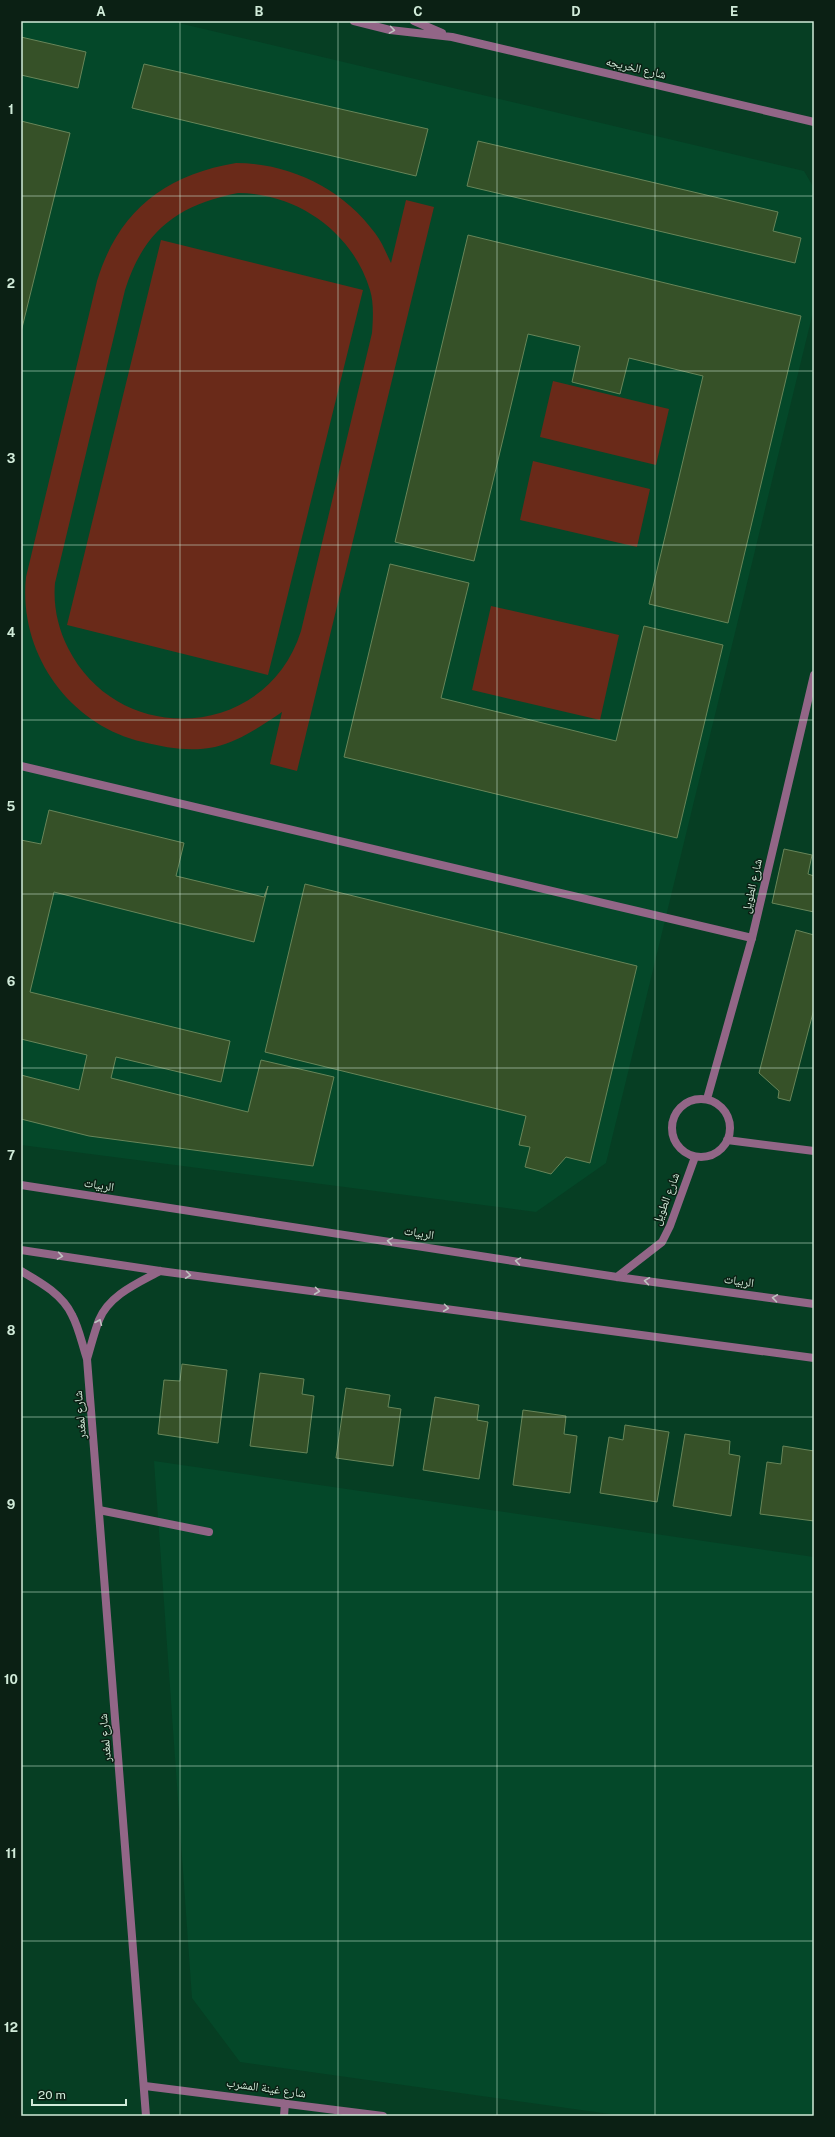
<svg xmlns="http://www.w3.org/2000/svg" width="835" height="2137" font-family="'Public Sans','Noto Naskh Arabic',sans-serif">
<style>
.built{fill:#044829}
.green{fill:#6a2a19;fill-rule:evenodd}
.building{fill:#365128;stroke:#678559}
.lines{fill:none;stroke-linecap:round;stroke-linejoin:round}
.lane{stroke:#926687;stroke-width:8}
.street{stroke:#926687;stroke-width:8}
.oneway{stroke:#bec3c0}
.grid{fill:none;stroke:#d1ebd9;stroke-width:1;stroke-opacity:0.55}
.labels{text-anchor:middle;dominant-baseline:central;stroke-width:3;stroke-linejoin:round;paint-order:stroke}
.street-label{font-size:12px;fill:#d1ebd9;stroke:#0b2014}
.neatline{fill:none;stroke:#d1ebd9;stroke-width:1.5}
.grid-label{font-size:13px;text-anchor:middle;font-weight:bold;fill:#d1ebd9}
</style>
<rect width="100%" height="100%" fill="#063e23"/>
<path class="built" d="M21,21H170L804,171L814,188V308L606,1163L536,1212L21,1145Z
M154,1461L814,1557V2116H624L240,2062L192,1998Z"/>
<path class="green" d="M236,163C290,163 343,189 375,233C382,242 386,253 391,263L406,200L434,207L297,771L270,764L282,712C261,726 240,741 215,747C190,752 167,748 143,742C70,725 18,654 26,577L97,281C118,212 164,175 236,163ZM238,193C298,193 353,233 370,290C374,303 373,319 372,333L301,631C267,740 119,749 68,648C58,628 53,606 55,583L125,290C144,230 178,205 238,193Z
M161,240L363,290L268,675L67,625Z
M553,381L669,409L656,465L540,437Z
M533,461L650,489L637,547L520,520Z
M491,606L619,635L600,720L472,690Z"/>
<path class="building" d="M21,37L86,52L78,88L21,75Z
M144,64L428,129L416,176L132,108Z
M21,121L70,133L21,332Z
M478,141L778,212L773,231L801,238L795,263L467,186Z
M468,235L801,316L728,623L649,604L703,376L629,358L620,394L572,382L580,346L528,334L474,561L395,542Z
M390,564L469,583L441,698L616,741L644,626L723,645L677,838L344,757Z
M49,810L184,843L176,876L264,897L268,886L254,942L54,892L30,992L230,1041L221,1082L116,1057L111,1078L248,1112L261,1060L334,1077L313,1166L89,1136L21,1119V1075L79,1090L87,1055L21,1039V840L41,844Z
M784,849L812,855L808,874L814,876V912L772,903Z
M305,884L637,966L590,1163L566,1157L551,1174L525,1167L530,1147L519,1145L526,1116L265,1052Z
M796,930L814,935V1009L790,1101L778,1098L779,1091L759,1073Z
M182,1364L227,1370L218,1443L158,1434L164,1380L180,1381Z
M260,1373L304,1379L302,1394L314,1396L307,1453L250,1446Z
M346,1388L390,1395L388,1407L401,1409L393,1466L336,1458Z
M435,1397L479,1405L477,1420L488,1422L479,1479L423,1470Z
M523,1410L566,1416L564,1434L577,1436L570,1493L513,1485Z
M625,1425L669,1432L657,1502L600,1493L609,1437L623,1440Z
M685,1434L730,1441L729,1454L740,1456L731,1516L673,1506Z
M783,1446L814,1451V1521L760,1514L767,1462L781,1464Z"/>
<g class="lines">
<path class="lane" d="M21,766L752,938
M99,1510L209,1532
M284,2116L285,2103"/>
<path class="street" d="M354,21L390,30L452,37L814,122
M414,21L442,33
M707,1099L752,938L814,675
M672 1128a29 29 0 1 1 58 0a29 29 0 1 1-58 0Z
M727,1140L814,1151
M21,1185L617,1277L814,1304
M21,1250L160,1271L814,1358
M21,1271C40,1282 62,1294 72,1315C79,1328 82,1344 87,1359L146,2116
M617,1277L662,1242L670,1226L695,1157
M87,1359C91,1346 94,1333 99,1320C109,1295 138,1283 160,1271
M145,2086L383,2116"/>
</g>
<defs><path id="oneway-chevron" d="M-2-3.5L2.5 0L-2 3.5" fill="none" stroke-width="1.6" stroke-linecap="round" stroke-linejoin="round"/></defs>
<g class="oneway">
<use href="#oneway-chevron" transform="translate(392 30) rotate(9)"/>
<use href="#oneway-chevron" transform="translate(390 1241) rotate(-171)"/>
<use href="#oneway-chevron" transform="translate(60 1256) rotate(9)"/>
<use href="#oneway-chevron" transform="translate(518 1261) rotate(-171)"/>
<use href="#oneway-chevron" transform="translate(188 1275) rotate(7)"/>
<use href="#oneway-chevron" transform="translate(647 1281) rotate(-172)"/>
<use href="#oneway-chevron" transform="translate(317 1291) rotate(7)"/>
<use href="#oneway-chevron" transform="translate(775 1298) rotate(-172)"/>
<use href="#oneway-chevron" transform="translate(446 1308) rotate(7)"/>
<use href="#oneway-chevron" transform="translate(99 1322) rotate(-67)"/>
</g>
<path class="grid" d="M180,21V2116M338,21V2116M497,21V2116M655,21V2116M21,196H814M21,371H814M21,545H814M21,720H814M21,894H814M21,1068H814M21,1243H814M21,1417H814M21,1592H814M21,1766H814M21,1941H814"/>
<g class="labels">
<g class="street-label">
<text transform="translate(636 68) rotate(13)">شارع الخريجه</text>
<text transform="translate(752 886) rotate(-77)">شارع الطويل</text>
<text transform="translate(99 1185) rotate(9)">الربيات</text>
<text transform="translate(666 1199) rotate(-69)">شارع الطويل</text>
<text transform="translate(419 1233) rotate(9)">الربيات</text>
<text transform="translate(739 1281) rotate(8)">الربيات</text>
<text transform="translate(80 1415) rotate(-95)">شارع لمغدر</text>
<text transform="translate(105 1738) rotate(-95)">شارع لمغدر</text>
<text transform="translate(266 2088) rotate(8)">شارع غينة المشرب</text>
</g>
</g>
<rect width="835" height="2137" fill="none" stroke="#0b2014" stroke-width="44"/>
<path d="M32 2099v6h94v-6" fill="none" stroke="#d1ebd9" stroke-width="2"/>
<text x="38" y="2099" font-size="12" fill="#d1ebd9" stroke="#0b2014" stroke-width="3" paint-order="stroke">20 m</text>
<rect x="22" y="22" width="791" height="2093" class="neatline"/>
<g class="grid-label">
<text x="101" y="16">A</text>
<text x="259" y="16">B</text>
<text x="418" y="16">C</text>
<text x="576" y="16">D</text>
<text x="734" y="16">E</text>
<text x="11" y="114">1</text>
<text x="11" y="288">2</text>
<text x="11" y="463">3</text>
<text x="11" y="637">4</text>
<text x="11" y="811">5</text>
<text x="11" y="986">6</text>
<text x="11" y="1160">7</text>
<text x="11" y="1335">8</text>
<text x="11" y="1509">9</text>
<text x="11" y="1684">10</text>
<text x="11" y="1858">11</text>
<text x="11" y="2032">12</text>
</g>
</svg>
